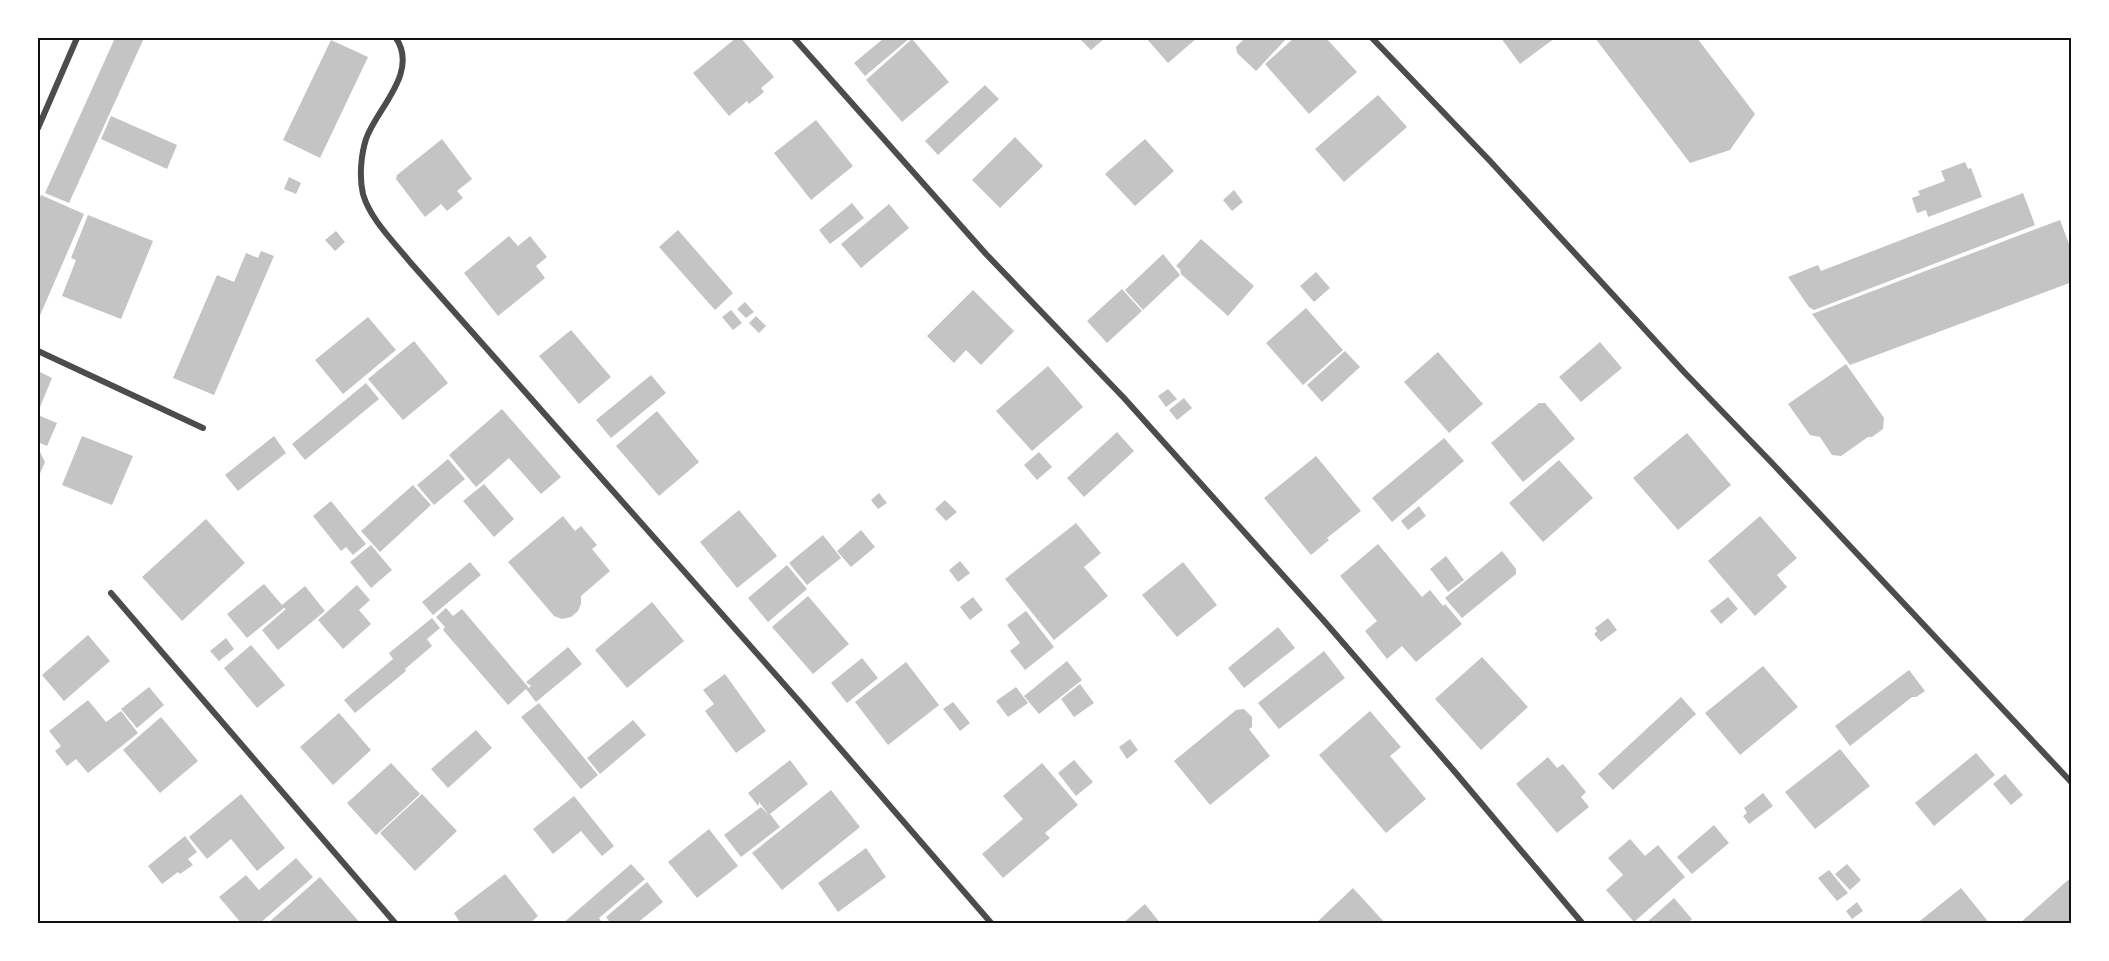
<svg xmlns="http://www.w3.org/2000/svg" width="2109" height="961" font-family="'DM Sans',sans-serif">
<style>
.building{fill:#c4c4c4}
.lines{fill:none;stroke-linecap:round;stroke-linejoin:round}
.minor{stroke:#4c4c4c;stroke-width:6}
.neatline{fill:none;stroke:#111;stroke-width:2}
</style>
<rect width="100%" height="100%" fill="#fff"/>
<path class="building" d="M115,38H144L69,203L45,193Z
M736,38H741L774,77L761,88L764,92L749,104L747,101L729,116L693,73Z
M884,38H910L865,76L854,63Z
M1079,38H1105L1091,50Z
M1146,38H1197L1168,63Z
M1245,38H1287L1256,71L1237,53L1236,47Z
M1294,38H1326L1357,72L1309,114L1265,64Z
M1501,38H1555L1520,64Z
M1595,38H1697L1755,114L1730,150L1690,163Z
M912,39L949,82L902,122L866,80Z
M331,40L368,57L320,158L283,140Z
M985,85L999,99L938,155L925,141Z
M1378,95L1407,127L1344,182L1315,149Z
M111,116L177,145L167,169L101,139Z
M816,120L853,166L811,200L774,153Z
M1015,137L1043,166L1000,208L972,180Z
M442,139L472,179L457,191L463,198L447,211L441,204L425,217L396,179L397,175Z
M1145,139L1174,171L1135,206L1105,174Z
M1965,162L1968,169L1971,168L1982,197L1928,217L1926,210L1917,213L1912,198L1920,195L1918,191L1945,181L1941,171Z
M289,177L301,183L296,194L284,189Z
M1234,190L1243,202L1232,211L1223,200Z
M2023,193L2035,225L1814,310L1809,307L1788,277L1818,265L1821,271Z
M41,195L84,214L38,320V201Z
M852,203L864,218L830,244L819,230Z
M889,204L909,228L861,268L841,244Z
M88,215L153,241L121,319L62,296L76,260L71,258Z
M2060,220L2072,252V282L1850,365L1812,314Z
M678,230L733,293L715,310L659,247Z
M336,231L345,242L335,251L325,240Z
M509,236L518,246L530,236L547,257L536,266L545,278L498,316L464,273Z
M1201,239L1254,286L1228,316L1181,274L1180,269L1176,266Z
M261,251L274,256L214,395L173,378L217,275L234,282L246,253L258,258Z
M1163,254L1180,275L1143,310L1125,290Z
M1316,272L1330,288L1314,302L1300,286Z
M1122,289L1142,311L1107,343L1087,321Z
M973,290L1014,331L981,365L966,350L954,363L927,336Z
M745,302L754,312L746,318L737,309Z
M1306,308L1343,350L1303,385L1266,343Z
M731,310L742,323L733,330L722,317Z
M756,316L766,326L759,333L749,323Z
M368,317L396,350L343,394L315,360Z
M571,330L611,377L579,404L539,356Z
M414,341L448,383L403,420L368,379Z
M1600,342L1622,368L1581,402L1559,377Z
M1345,351L1360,367L1322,402L1307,385Z
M1438,352L1483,404L1449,433L1404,382Z
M1846,364L1884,418L1883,429L1872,437H1868L1841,456L1832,455L1820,437L1810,435L1788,404Z
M1048,366L1083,407L1032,451L996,411Z
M38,371L52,378L38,412Z
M651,375L666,393L611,438L596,420Z
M366,383L379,399L305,460L292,444Z
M1168,389L1177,399L1166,407L1158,396Z
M1184,398L1192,408L1177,420L1169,410Z
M1539,403H1545L1575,439L1523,482L1491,443Z
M502,409L561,477L541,494L509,458L476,487L449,455Z
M657,411L699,462L659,496L616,446Z
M40,416L57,423L47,446L38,442V421Z
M1117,432L1134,451L1084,497L1067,478Z
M1687,433L1731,485L1678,530L1633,478Z
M82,436L133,456L112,505L62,485Z
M274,436L286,453L238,491L225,475Z
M1444,438L1464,461L1392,522L1372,498Z
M38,448L45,462L38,478Z
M1039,452L1052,467L1037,480L1024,465Z
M1316,456L1361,511L1327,538L1329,540L1311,555L1264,498Z
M448,459L465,479L434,505L417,485Z
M1559,460L1593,498L1543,542L1509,503Z
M484,484L514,519L494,537L463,501Z
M413,485L431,505L380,552L361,531Z
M879,493L887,503L878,509L871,500Z
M945,500L957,512L946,521L935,509Z
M331,501L366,544L353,555L346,547L341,551L313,516Z
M1419,506L1426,516L1408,530L1401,521Z
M739,510L777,556L737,588L700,542Z
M563,516L575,531L581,526L597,545L592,549L610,571L581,596V604L578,611L571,617L562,619L554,616L508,562Z
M1760,516L1797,558L1777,575L1787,587L1755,616L1708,561Z
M206,519L245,563L182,621L142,577Z
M1076,523L1101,553L1084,567L1108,596L1054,640L1005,579Z
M861,530L875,547L851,567L837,551Z
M823,535L841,558L807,585L789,563Z
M1378,544L1422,597L1430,590L1443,606L1445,604L1462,624L1416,662L1402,646L1387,659L1365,631L1377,621L1340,576Z
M371,545L392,570L371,588L350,562Z
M1502,551L1516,569V574L1462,618L1445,598Z
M1446,556L1464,580L1448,592L1430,569Z
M960,561L970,573L958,582L949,570Z
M470,562L481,575L433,615L422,602Z
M1183,562L1217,605L1177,637L1142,595Z
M787,565L807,589L768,622L748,598Z
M264,584L282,605L305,586L325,611L278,650L262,630L286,609L284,608L247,638L227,614Z
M357,585L370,600L359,610L371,624L343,649L318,620Z
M808,596L849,644L813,674L772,627Z
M973,597L983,610L970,620L960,607Z
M1728,597L1738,609L1721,624L1710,611Z
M652,602L684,641L627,688L595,650Z
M446,608L453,616L462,609L529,688L531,686L526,682L568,647L582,664L536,702L526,689L508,705L443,630L445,627L436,617Z
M1026,611L1054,647L1025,670L1010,651L1020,643L1007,625Z
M432,618L440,628L427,639L432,646L405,669L406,671L355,713L344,700L393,659L389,653Z
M1608,618L1617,630L1601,642L1594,634L1597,631L1595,628Z
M1278,627L1295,648L1244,688L1228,668Z
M88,635L110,661L64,701L42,675Z
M226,638L234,649L219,661L210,651Z
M251,645L285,685L257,708L224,668Z
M1324,651L1345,678L1279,729L1258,703Z
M1482,657L1528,707L1481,750L1435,699Z
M862,658L878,678L847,703L831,683Z
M1067,661L1082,680L1039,714L1024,696Z
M906,662L939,705L888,745L855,702Z
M1763,666L1798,707L1740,755L1705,713Z
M1909,670L1925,691L1916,697H1912L1850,746L1835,726Z
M725,674L766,731L736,753L705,711L714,704L703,690Z
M1080,684L1094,703L1074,717L1061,699Z
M149,687L164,705L137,728L121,709Z
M1016,687L1028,703L1008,717L996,701Z
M1681,697L1696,714L1613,790L1598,774Z
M88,700L106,722L121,711L138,733L88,773L76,759L67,766L55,751L61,746L49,731Z
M953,702L970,723L960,731L943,709Z
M539,703L598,775L581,789L521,717Z
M1244,709L1252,717V727L1249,729L1270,756L1210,805L1174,761L1236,710Z
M1370,711L1401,747L1390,756L1426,799L1386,833L1319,755Z
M339,713L371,750L333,785L300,747Z
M161,717L198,761L160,793L123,750Z
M633,720L646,735L600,774L587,758Z
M476,730L492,748L448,788L431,769Z
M1130,739L1138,750L1127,759L1119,747Z
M1840,749L1870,786L1815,829L1785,792Z
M1976,753L1995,775L1934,826L1915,803Z
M1548,757L1557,768L1563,764L1586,792L1581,797L1589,807L1557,833L1516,784Z
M790,760L808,784L770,814L780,827L741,857L724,835L761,807L769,815L759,802L758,806L748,793Z
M1074,760L1093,782L1076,796L1058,773Z
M391,763L420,794L376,835L347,803Z
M1042,763L1078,805L1045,833L1050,838L1003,878L982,854L1023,819L1003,796Z
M2005,774L2023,795L2011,805L1993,784Z
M831,790L860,827L782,890L752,853Z
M1763,793L1773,806L1749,824L1743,816L1747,813L1744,808Z
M241,794L285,848L257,871L231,839L207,859L189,837Z
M422,794L457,831L415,871L380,833Z
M574,796L614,846L602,856L581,831L553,854L533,829Z
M1714,825L1729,843L1692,874L1677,857Z
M709,829L738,866L697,898L668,862Z
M185,836L197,852L188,859L193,865L180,874L178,872L162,884L148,866Z
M1630,839L1645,856L1658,845L1685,877L1634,922L1606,890L1623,875L1608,858Z
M866,848L886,877L838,912L818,883Z
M296,858L313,877L259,924H242L219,897L246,875L259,890Z
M631,864L645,879L599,918L603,924H562Z
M1847,864L1861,880L1850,890L1835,874Z
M1829,870L1848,893L1837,901L1818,878Z
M505,874L538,916L529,924H461L454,913Z
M320,877L361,924H267Z
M2068,880L2072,883V924H2019Z
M647,882L663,902L636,924H611L606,917Z
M1353,888L1386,924H1315Z
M1961,888L1990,924H1916Z
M1674,898L1692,919L1687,924H1645Z
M1857,902L1863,911L1852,919L1846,911Z
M1145,904L1161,924H1122Z"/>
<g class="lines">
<path class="minor" d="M396,38C419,73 377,108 366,139C361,155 359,177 363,194C370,219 394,242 410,262L806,709L992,924
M794,38L986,254L1124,398L1325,622L1455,772L1583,924
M1372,38L1490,161L1685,373L1772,463L2072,783
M38,128L77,38
M38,351L203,428
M111,593L396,924"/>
</g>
<rect width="2109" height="961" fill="none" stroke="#ffffff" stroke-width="78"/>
<rect x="39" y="39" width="2031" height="883" class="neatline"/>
</svg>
